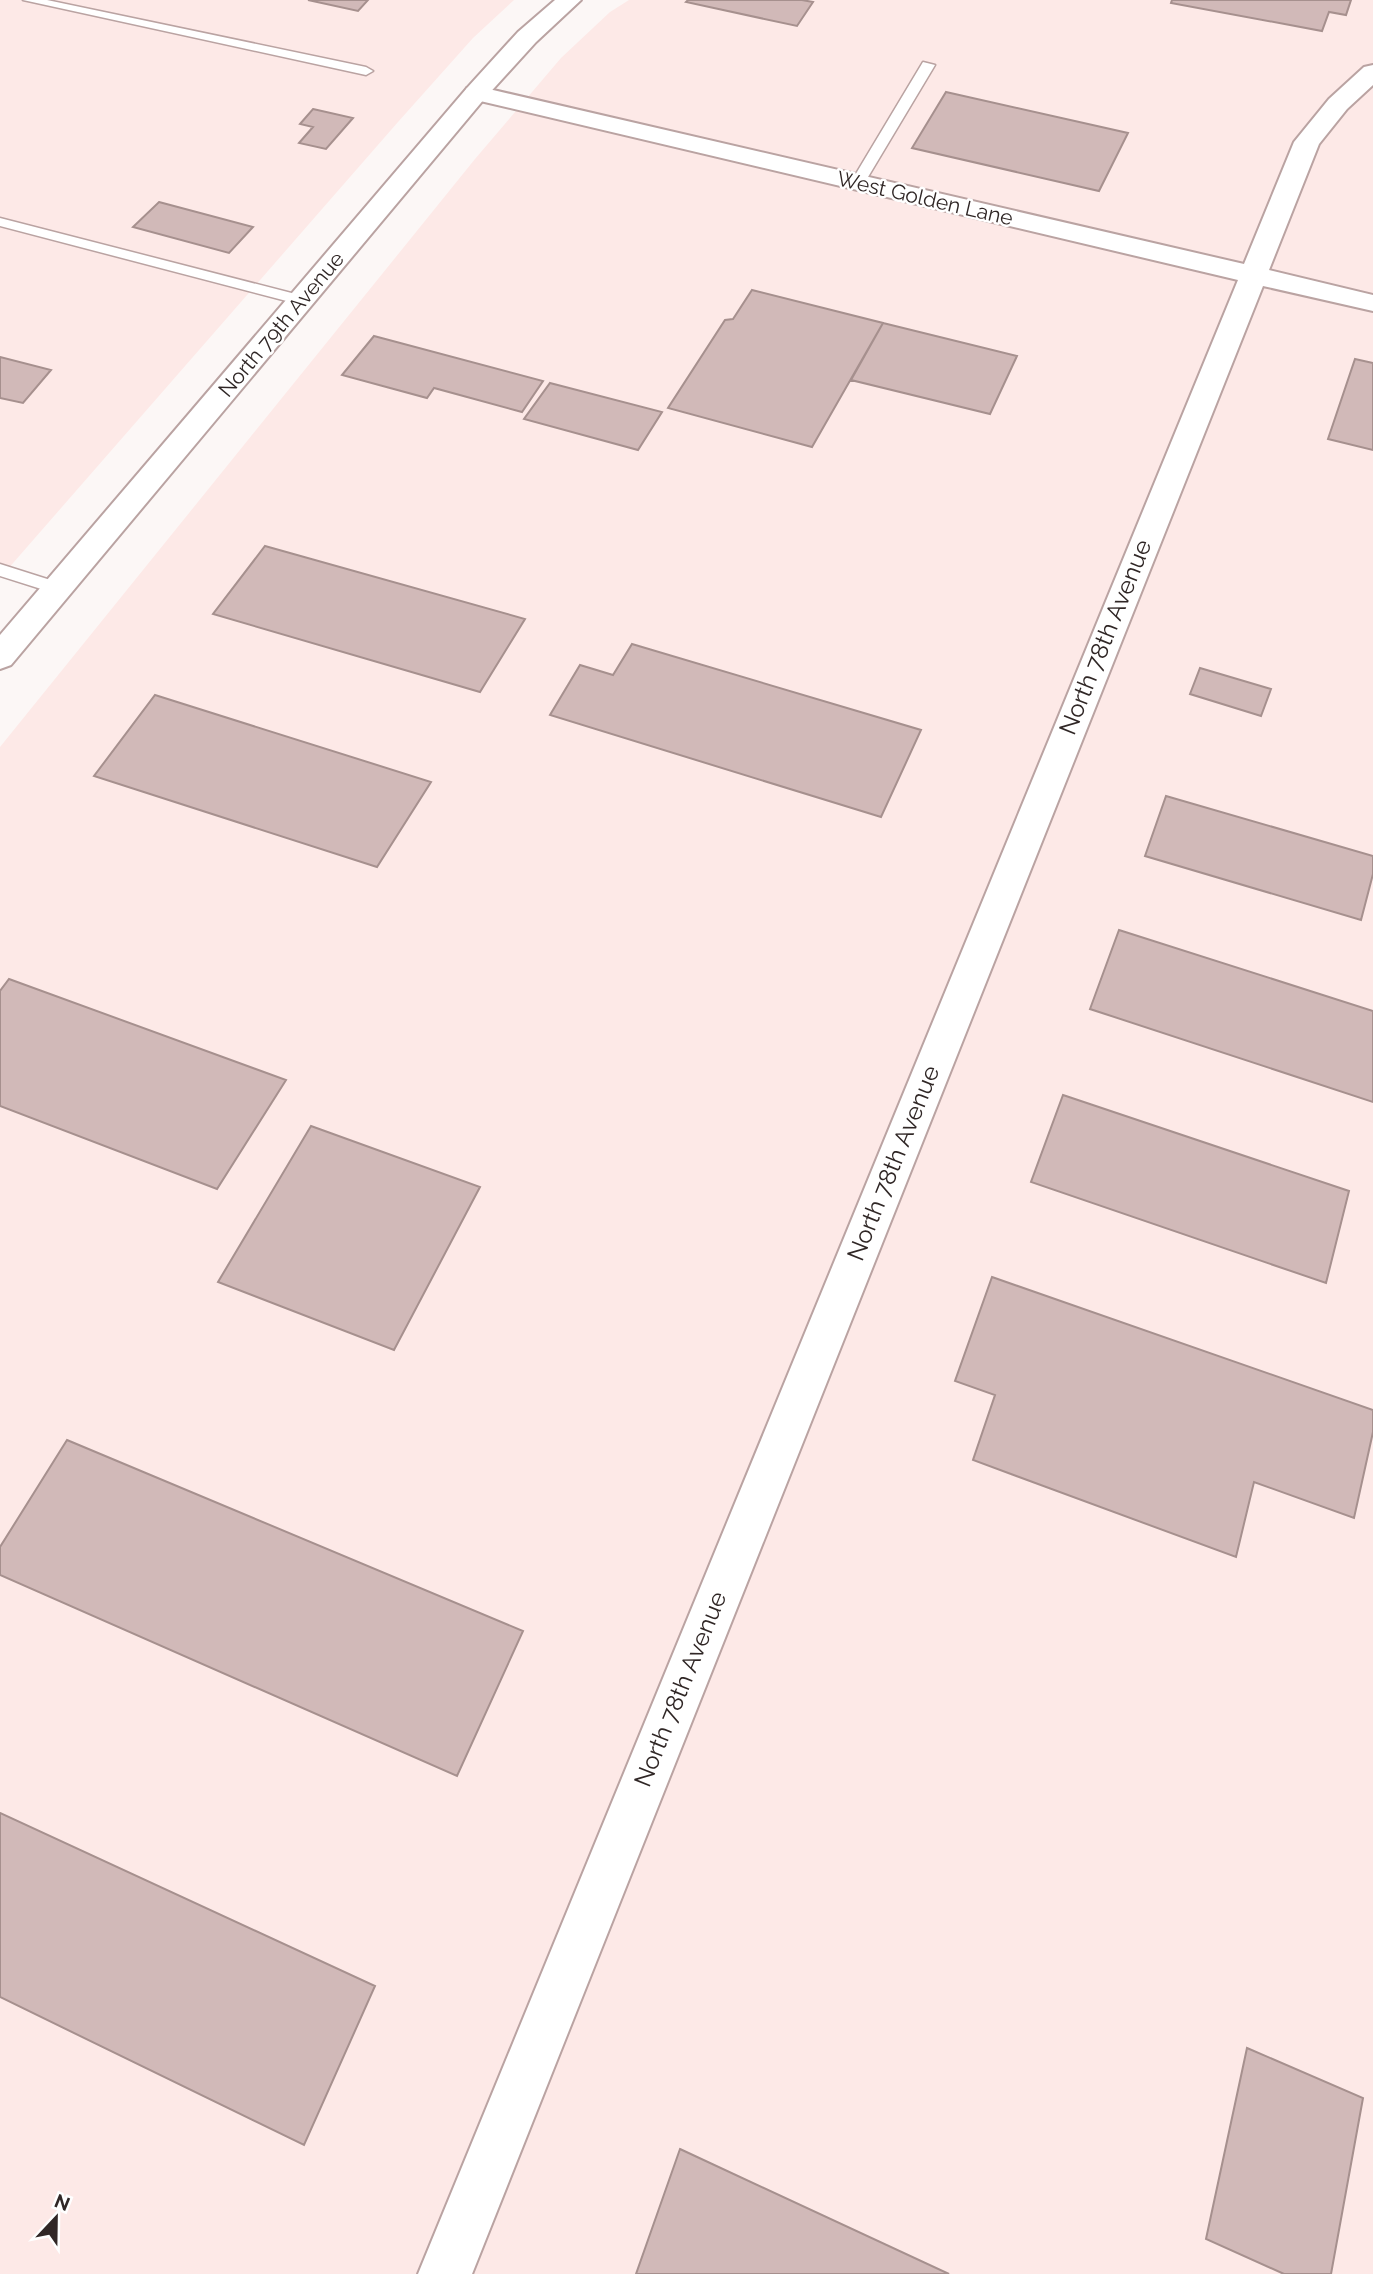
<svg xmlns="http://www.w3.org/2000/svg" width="1373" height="2274" font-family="Raleway,sans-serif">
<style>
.built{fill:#fde9e7}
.building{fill:#d1b9b8;stroke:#a6908e;stroke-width:2}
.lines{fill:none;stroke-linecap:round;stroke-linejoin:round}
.service-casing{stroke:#baa3a2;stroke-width:3}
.minor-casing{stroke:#baa3a2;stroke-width:4}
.tertiary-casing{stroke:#baa3a2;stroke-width:4}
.service{fill:#fff;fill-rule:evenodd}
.minor{fill:#fff;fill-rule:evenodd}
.tertiary{fill:#fff;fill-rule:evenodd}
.labels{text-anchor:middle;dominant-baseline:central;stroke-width:5;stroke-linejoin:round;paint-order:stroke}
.far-street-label{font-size:21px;fill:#302726;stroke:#fff}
.street-label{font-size:24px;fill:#302726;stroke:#fff}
</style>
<rect width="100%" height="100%" fill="#fcf7f6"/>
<path class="built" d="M0,0H514L473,38L398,122L0,578Z
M629,0H1373V2274H0V747L475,159L561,58L610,12Z"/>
<path class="building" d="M308,0H368L358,11Z
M688,0H802L813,2L797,26L686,2Z
M1172,0H1351L1346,15L1329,12L1322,31L1171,3Z
M946,92L1128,133L1099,191L912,148Z
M313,109L353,118L326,149L299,143L313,127L300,124Z
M159,202L253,227L229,253L133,227Z
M752,290L883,323L812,447L668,408L725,320L733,319Z
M883,323L1017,356L990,414L851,380Z
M374,336L543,381L522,412L434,388L427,398L342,375Z
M0,357L51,370L23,403L0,398Z
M1355,359L1373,363V450L1328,439Z
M550,383L662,412L638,450L524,419Z
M265,546L525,619L480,692L213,614Z
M632,644L921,730L881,817L550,715L580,665L613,675Z
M1200,668L1271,689L1261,716L1190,694Z
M155,695L431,782L377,867L94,776Z
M1166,796L1373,856V874L1361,920L1145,856Z
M1119,930L1373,1011V1102L1090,1009Z
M9,979L286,1080L217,1189L0,1106V991Z
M1063,1095L1349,1191L1326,1283L1031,1182Z
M311,1126L480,1187L394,1350L218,1282Z
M992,1277L1373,1410V1432L1354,1518L1254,1482L1236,1557L973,1460L995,1395L955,1381Z
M67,1440L523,1631L457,1776L0,1575V1547Z
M0,1813L375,1986L304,2145L0,1997Z
M1247,2048L1363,2098L1331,2274H1284L1206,2239Z
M680,2149L949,2274H636Z"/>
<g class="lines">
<g class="service-casing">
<path id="service" d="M23,0H47L366,67L373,71L366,75Z
M923,62L935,65L865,182L853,185L851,182Z
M0,218L307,297L310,300L302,305L0,226Z
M0,564L63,584L66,588L57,594L0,576Z"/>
</g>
<g class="minor-casing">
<path id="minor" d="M1373,65V85L1347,109L1319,144L1269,270L1373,295V311L1263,286L472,2274H418L1238,280L476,100L467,98L464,93L467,88L476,86L1244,264L1294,142L1329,99L1364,67Z"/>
</g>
<g class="tertiary-casing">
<path id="tertiary" d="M555,0H581L536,42L485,98L11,665L0,669V635L467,88L518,32Z"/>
</g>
<use href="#service" class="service"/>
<use href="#minor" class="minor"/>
<use href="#tertiary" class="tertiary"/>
</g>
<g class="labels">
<g class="far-street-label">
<text transform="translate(925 198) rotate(13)">West Golden Lane</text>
<text transform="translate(281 324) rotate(-50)">North 79th Avenue</text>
</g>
<g class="street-label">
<text transform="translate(1105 637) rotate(-68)">North 78th Avenue</text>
<text transform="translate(893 1163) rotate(-68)">North 78th Avenue</text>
<text transform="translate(680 1689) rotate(-68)">North 78th Avenue</text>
</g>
</g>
<g transform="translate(56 2218) rotate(22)" stroke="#ffffff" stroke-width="5" paint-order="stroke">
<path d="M0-5L12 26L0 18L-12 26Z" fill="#302726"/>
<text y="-10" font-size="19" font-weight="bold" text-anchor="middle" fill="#302726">N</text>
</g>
</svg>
